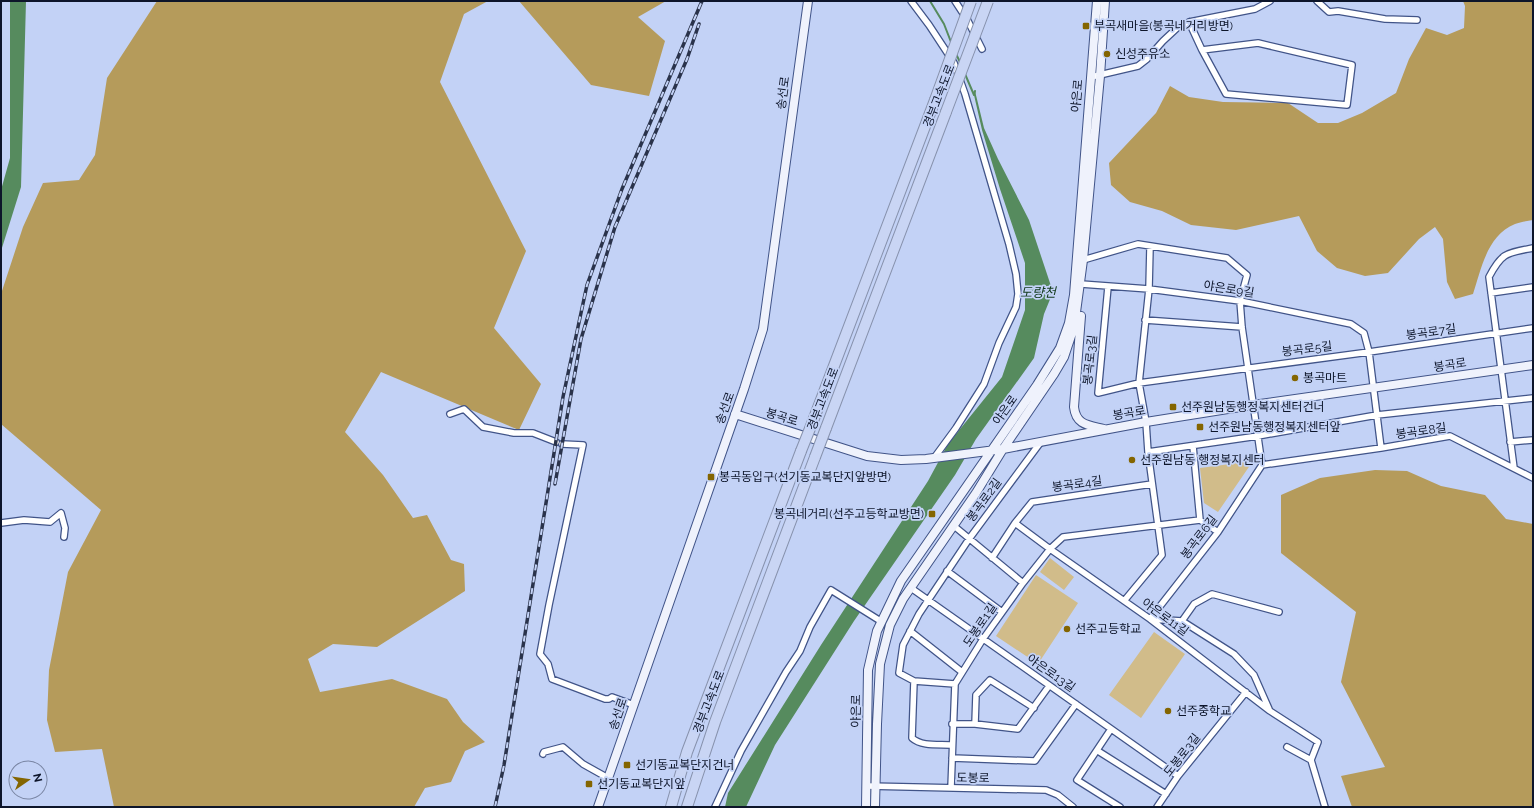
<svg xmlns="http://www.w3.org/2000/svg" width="1534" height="808" font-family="Raleway,'Noto Sans KR',sans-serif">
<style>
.green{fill:#d1bc8a}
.forest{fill:#b59b5b}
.water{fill:#568b5e}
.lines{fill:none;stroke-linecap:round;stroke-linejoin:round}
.stream{stroke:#568b5e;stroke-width:2}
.street-casing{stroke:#415488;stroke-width:8}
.secondary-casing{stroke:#415488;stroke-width:10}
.highway-casing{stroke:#8792ad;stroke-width:12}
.street{stroke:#fff;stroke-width:5.5}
.secondary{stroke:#eff2fc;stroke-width:8}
.highway{stroke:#c9d5f4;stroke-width:10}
.rail-casing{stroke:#2a334b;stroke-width:3.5}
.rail{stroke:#c3d2f6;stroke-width:2;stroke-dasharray:6;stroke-linecap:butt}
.highway-bridge-casing{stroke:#8792ad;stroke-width:12;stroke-linecap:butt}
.highway-bridge{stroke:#c9d5f4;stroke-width:10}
.poi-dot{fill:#846500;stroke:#c3d2f6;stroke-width:1.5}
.labels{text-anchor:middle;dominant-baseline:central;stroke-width:3.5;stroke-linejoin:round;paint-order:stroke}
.poi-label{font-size:12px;fill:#0d152a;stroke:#c3d2f6;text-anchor:start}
.street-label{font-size:12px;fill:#0d152a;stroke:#c3d2f6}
.water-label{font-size:13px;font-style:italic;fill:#11391a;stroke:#c3d2f6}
</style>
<rect width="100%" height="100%" fill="#c3d2f6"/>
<path class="green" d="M1253,461L1218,512L1204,503L1200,468Z
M1050,558L1074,577L1064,590L1040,572Z
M1036,575L1078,603L1038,664L996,636Z
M1154,632L1185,654L1141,718L1109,695Z"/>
<path class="forest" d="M157,1H488L464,14L440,82L526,251L494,328L541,384L519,430L381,372L345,432L383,475L413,518L427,515L451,560L464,564L465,591L377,647L333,644L308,659L320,692L392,679L447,699L463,722L485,742L465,751L451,782L425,788L414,807H114L102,749L55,752L47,720L49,670L68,572L101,510L1,424V294L23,227L43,183L79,180L95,155L107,78Z
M519,1H666L638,17L665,41L649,96L591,85Z
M1463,1H1533V220C1527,221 1520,222 1515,224C1487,235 1481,270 1473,294L1455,299L1447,282L1443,239L1435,227L1419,239L1388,273L1365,276L1337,268L1317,251L1299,216L1236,230L1191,225L1162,211L1130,202L1111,185L1109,163L1156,113L1170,86L1189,97L1223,102L1288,103L1318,123H1338L1362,113L1396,93L1409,59L1426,28L1447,35L1464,28L1465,6Z
M1375,470L1407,471L1441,486L1485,495L1506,519L1533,524V807H1352L1341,776L1385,767L1341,682L1356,612L1281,553V495L1320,478Z"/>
<path class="water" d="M10,1H26L21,187L1,251V190L10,158Z
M975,91L984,128L998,159L1029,220L1053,292L1044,314L1034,358L976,439L955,475L854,621L775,745L746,807H725L728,793L821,645L928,481L948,444L1002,377L1025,310V263L1000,189L982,130L974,95Z"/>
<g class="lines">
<path class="stream" d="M930,1L944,24L951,42
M956,54L960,62
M965,74L974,95L975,91"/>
<g class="street-casing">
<path id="street" d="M911,1L929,25L954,63L965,94L1009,244L1016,274L1018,294L1016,307L999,343L984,384L956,428L934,458
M955,1L968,21L982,49
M1317,1L1329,12L1338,11L1385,19L1417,20
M1189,22L1202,50L1258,43L1352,65L1347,105L1226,94L1202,50
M1091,77L1138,66L1147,59L1163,41L1177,28L1189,22L1255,9L1270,1
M1083,260L1138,244L1227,258L1247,275L1240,301L1242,327L1262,465L1218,532L1150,619
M1081,284L1149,289L1240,301L1351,324L1364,333L1369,352L1381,448
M1108,287L1098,393L1139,383L1369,352L1533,328
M1491,293L1533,287
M1145,320L1242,327
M450,414L464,409L483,427L514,433H533L556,442
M1510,442L1533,440
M562,444L583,445L549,605L540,654L548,664L552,679L605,699H609L612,697L634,705
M1193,446L1200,520
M1148,452L1258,436L1377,415L1533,398
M1262,465L1381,448L1450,436L1533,478
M1514,468L1489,277C1502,252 1507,253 1533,248
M1,523L24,520L50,522L61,513L65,528L64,537
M1015,523L1032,502L1152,484
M954,526L1023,583
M992,558L1015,523L1050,549L1150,619L1270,711L1318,742L1311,760
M947,571L1002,612
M911,588L1178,776
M1124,601L1162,555L1148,452L1146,422L1139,383L1149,289L1150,247
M1151,619L1182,621L1234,654L1254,675L1269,709
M1182,621L1194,604L1212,594L1279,612
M910,631L962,672
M914,681L912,738C922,747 939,744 952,745
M955,684L914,681L899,673L903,645L919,614L969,539L1040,443
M952,724H975L1018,729L1049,686
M975,724L976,695L990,680L1034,708
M1111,729L1077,780L1120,807
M1287,747L1311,760L1325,807
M1098,751L1166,794
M543,754L544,752L563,747L583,764L608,778
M952,758L1035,761L1076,704
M867,786L1046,790L1058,795L1073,807
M951,788L955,684L983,639L1023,583L1050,549L1063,537L1200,520L1218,532
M715,807L741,751L786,672L800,651L810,627L831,590L882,622
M1157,807L1178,776L1246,692"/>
</g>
<g class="secondary-casing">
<path id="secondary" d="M1081,316L1074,407C1076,425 1088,425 1104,429
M735,414L867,456L901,460L926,459L1003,449L1146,422L1253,405L1533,365
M598,807L744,389L763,329L808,1
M866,807L868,670L877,631L901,581L1037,385L1060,348L1069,323L1074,295L1097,1
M875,807L877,724L880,664L890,625L903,599L976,493L1003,449L1054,374L1064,357L1074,327L1083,260L1100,76L1105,1"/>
</g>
<g class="highway-casing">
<path id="highway" d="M813,421L935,100
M826,428L946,112
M671,807L687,752L801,451
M687,807L715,722L815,457"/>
</g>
<use href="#street" class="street"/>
<use href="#secondary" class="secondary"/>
<use href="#highway" class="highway"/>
<g class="rail-casing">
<path id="rail" d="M555,484L581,339L615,227L687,59L699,24
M495,807L504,765L563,397L587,285L622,189L702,1"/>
</g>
<use href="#rail" class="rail"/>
<g class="highway-bridge-casing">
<path id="highway-bridge" d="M935,100L971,1
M946,112L988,1
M801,451L813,421
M815,457L826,428"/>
</g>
<use href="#highway-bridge" class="highway-bridge"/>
</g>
<g class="poi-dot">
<rect x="1082" y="22" width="8" height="8" rx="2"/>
<circle cx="1107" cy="54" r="4"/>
<circle cx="1295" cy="378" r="4"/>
<rect x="1169" y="403" width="8" height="8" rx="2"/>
<rect x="1196" y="423" width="8" height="8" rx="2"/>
<circle cx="1132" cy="460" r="4"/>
<rect x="707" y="473" width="8" height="8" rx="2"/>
<rect x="928" y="510" width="8" height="8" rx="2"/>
<circle cx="1067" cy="629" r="4"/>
<circle cx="1168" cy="711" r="4"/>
<rect x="623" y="761" width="8" height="8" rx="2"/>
<rect x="585" y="780" width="8" height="8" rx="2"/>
</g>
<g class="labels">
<g class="poi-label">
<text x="1094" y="26">부곡새마을(봉곡네거리방면)</text>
<text x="1115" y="54">신성주유소</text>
<text x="1303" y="378">봉곡마트</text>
<text x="1181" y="407">선주원남동행정복지센터건너</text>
<text x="1208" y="427">선주원남동행정복지센터앞</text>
<text x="1140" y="460">선주원남동 행정복지센터</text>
<text x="719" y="477">봉곡동입구(선기동교복단지앞방면)</text>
<text x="924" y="514" text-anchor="end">봉곡네거리(선주고등학교방면)</text>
<text x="1075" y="629">선주고등학교</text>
<text x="1176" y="711">선주중학교</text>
<text x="635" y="765">선기동교복단지건너</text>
<text x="597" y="784">선기동교복단지앞</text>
</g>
<g class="street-label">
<text transform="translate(783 93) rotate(-82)">송선로</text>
<text transform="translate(939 96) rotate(-69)">경부고속도로</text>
<text transform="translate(1077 96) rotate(-85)">야은로</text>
<text transform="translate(1229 289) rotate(9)">야은로9길</text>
<text transform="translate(1431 332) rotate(-8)">봉곡로7길</text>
<text transform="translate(1307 349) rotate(-7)">봉곡로5길</text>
<text transform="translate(1090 360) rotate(-84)">봉곡로3길</text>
<text transform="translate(1450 365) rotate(-9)">봉곡로</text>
<text transform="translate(823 399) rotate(-69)">경부고속도로</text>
<text transform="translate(725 408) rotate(-70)">송선로</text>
<text transform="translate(1005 410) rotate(-55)">야은로</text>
<text transform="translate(1129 413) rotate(-10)">봉곡로</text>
<text transform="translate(782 417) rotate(17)">봉곡로</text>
<text transform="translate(1421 431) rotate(-8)">봉곡로8길</text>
<text transform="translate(1077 484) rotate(-8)">봉곡로4길</text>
<text transform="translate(984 500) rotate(-54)">봉곡로2길</text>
<text transform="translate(1199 537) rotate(-53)">봉곡로6길</text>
<text transform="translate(1165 617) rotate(36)">야은로11길</text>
<text transform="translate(980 625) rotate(-56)">도봉로1길</text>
<text transform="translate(1051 673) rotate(35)">야은로13길</text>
<text transform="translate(709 702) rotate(-69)">경부고속도로</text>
<text transform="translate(856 711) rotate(-89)">야은로</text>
<text transform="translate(618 714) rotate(-71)">송선로</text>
<text transform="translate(1182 755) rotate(-52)">도봉로3길</text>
<text transform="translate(973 778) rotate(1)">도봉로</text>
</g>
<g class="water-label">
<text x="1038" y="292">도량천</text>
</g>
</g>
<rect width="1534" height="808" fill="none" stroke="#0d152a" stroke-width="4"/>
<g transform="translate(28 780) rotate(77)"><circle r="19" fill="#c3d2f6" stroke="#7a86a4"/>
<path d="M0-3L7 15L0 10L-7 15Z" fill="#846500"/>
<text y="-6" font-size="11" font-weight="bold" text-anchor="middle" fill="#0d152a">N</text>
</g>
</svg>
